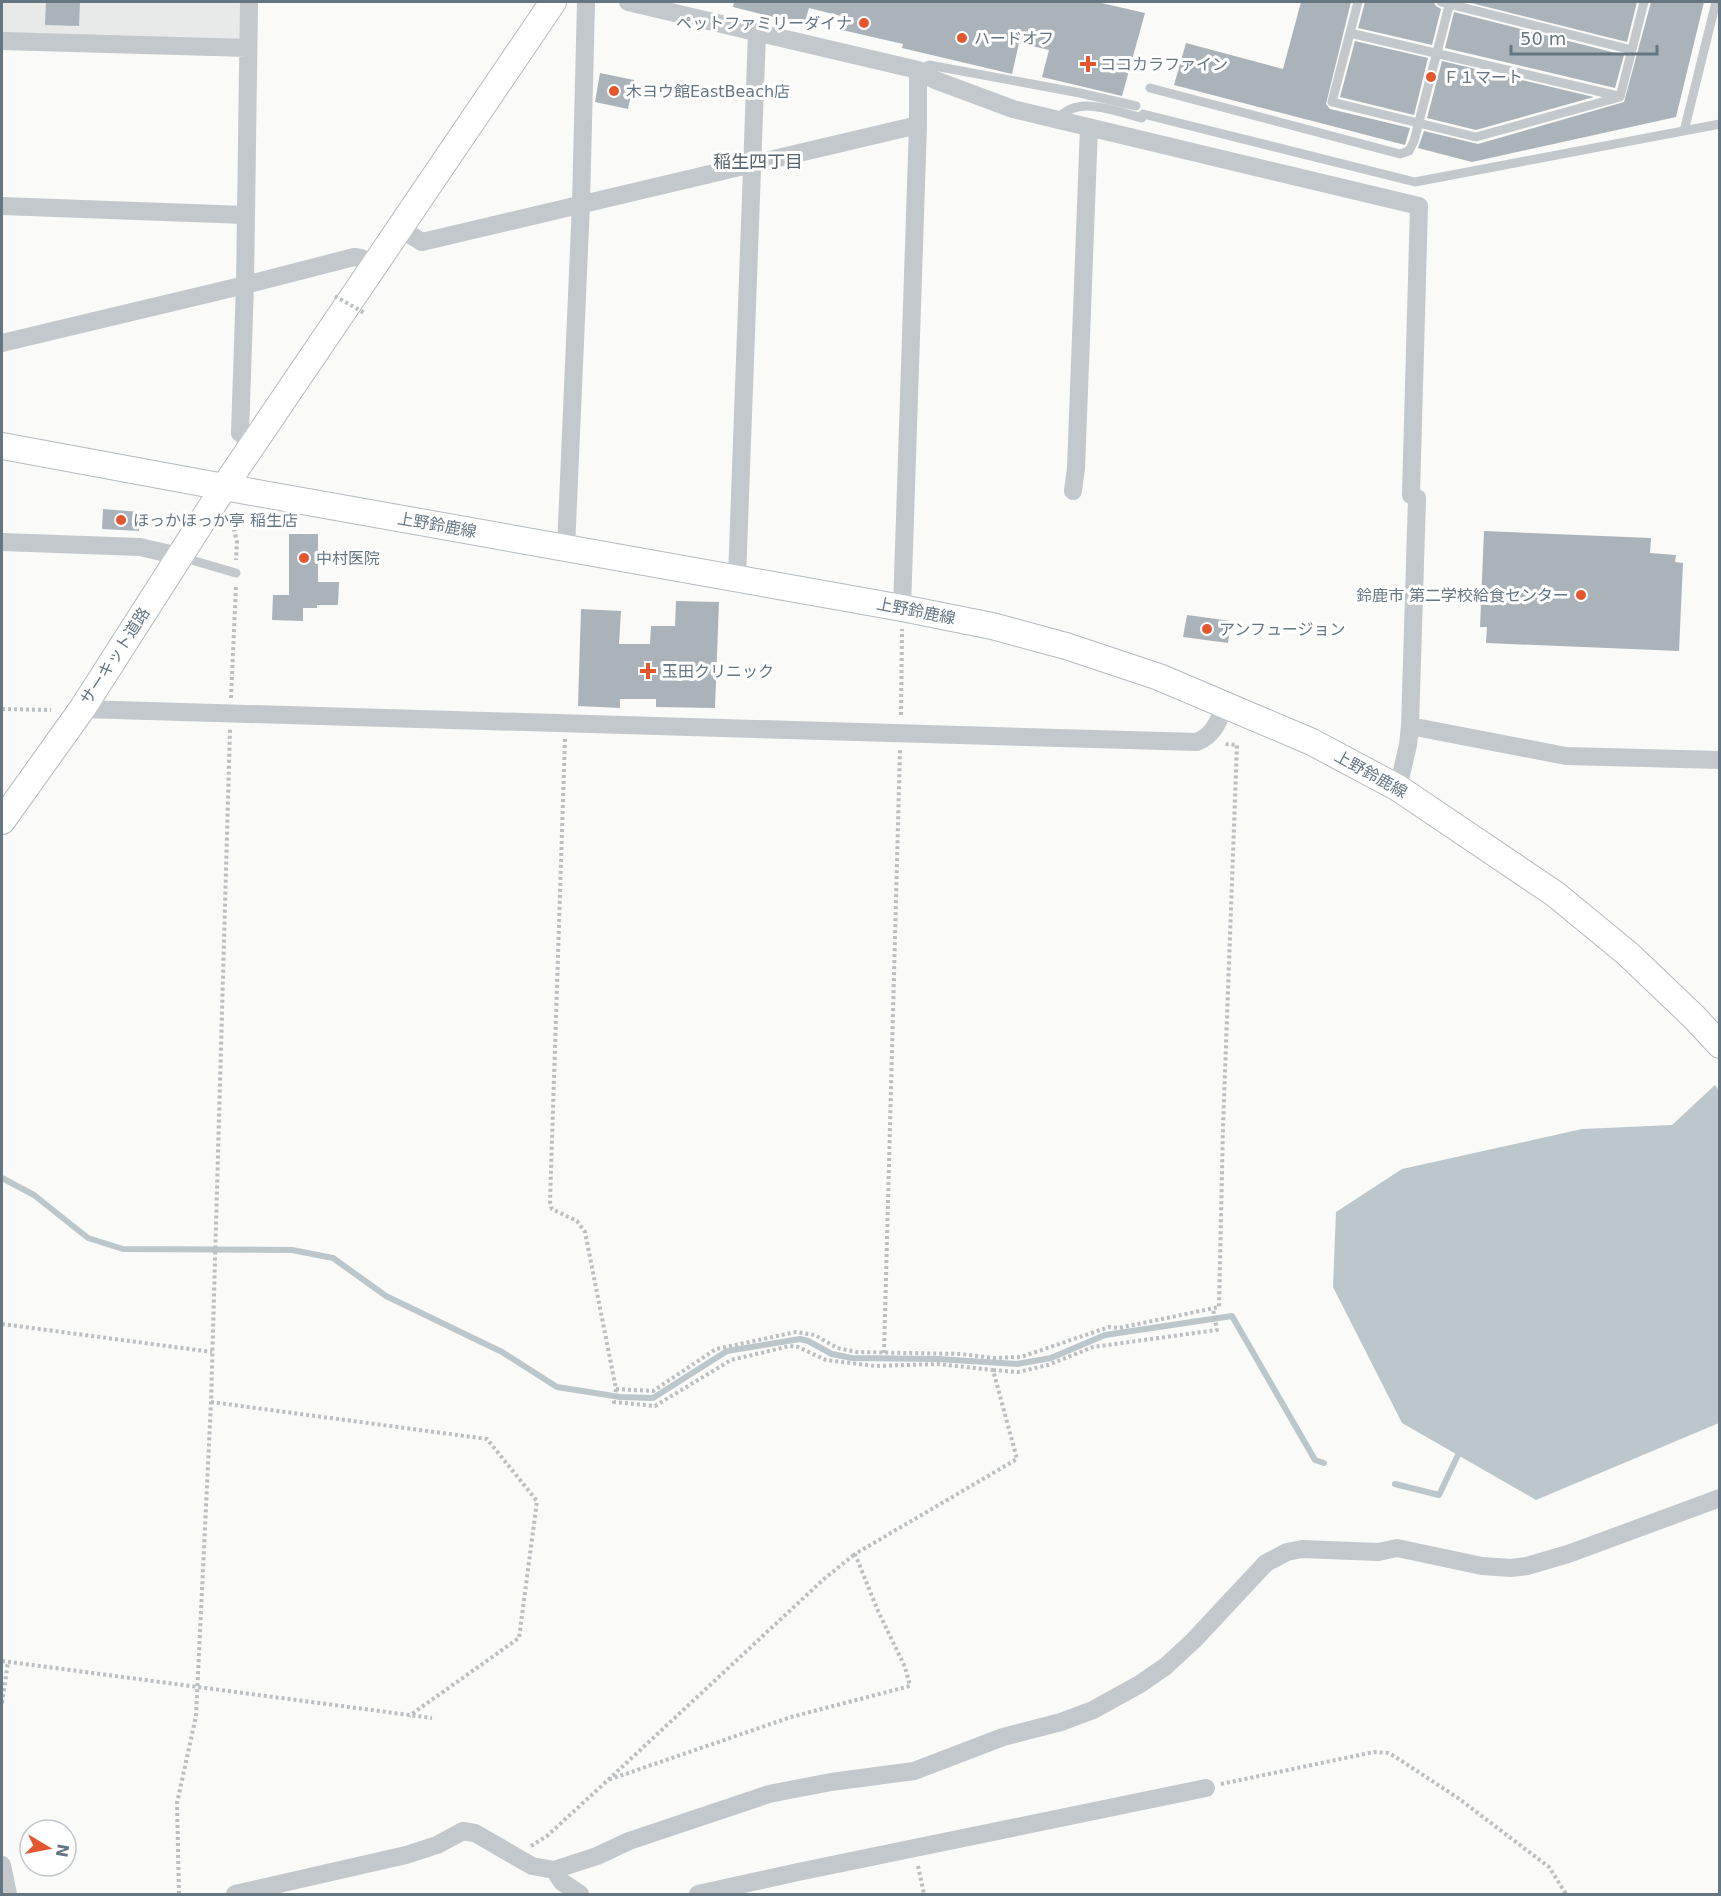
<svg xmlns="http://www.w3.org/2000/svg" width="1721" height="1896" font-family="'DejaVu Sans','Noto Sans JP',sans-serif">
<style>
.built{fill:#e8e9e9}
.water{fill:#bbc7cb}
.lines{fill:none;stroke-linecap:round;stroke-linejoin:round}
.stream{stroke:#bbc7cb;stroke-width:6}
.building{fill:#aab3b9}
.secondary-casing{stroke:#b3babf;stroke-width:28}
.path{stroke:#bbbfc2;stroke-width:4;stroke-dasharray:3 3;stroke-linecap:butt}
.lane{stroke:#c3c8cc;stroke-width:9}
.street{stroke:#c3c8cc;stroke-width:18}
.secondary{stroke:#fff;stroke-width:26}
.path-bridge{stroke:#bbbfc2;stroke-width:4;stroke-dasharray:3 3;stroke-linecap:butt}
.poi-dot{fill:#e4572e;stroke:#fff;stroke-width:2}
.labels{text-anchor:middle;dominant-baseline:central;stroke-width:6;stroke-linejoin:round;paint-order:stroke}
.poi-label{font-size:16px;fill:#657683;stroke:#fff;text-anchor:start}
.street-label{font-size:16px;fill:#657683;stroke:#fff}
.neighbourhood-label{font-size:18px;fill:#57646e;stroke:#fff}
</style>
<rect width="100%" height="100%" fill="#fafaf8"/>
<path class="built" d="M2,2H244L242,43L2,33Z"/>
<path class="water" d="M1715,1085L1720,1092L1719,1423L1536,1500L1402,1423L1333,1287L1336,1212L1402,1169L1582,1129L1672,1125Z"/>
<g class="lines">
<path class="stream" d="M2,1178L34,1195L88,1238L123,1249L292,1250L333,1258L386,1296L502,1352L557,1387L620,1397L653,1398L727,1351L800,1339L808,1341L832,1354L852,1358L938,1359L1017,1364L1051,1358L1105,1335L1232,1316L1315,1460L1324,1463
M1395,1484L1439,1495L1458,1455"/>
</g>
<path class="building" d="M46,2H80L79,26L45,25Z
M734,2H1097L1145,13L1122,96L1042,77L1049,50L1019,43L1012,74L902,48L903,44L842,30L845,17L809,8L804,25L733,7Z
M1301,2H1351L1326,104L1330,109L1410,128L1405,145L1174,85L1186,43L1283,69Z
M1365,2H1434L1436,6L1441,9L1432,45L1358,28Z
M1467,2H1637L1627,42Z
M1651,2H1704L1676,117L1472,162L1418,148L1424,131L1478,144L1624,102Z
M1454,12L1624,55L1615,88L1445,48Z
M1355,41L1428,58L1414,115L1340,97Z
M1442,61L1594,97L1476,130L1427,118Z
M600,73L634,80L628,109L595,102Z
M103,509L140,512L139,531L102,529Z
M1484,531L1651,538L1650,553L1676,555L1675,562L1683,563L1679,651L1486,643L1487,627H1480Z
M289,534H318V582H339L338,605H317V608H303V621L272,620L273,595H289Z
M676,601L719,602L715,708L656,707V699H620V708L578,706L581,609L621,611L619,644H650L651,626H675Z
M1187,615L1231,621L1228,643L1183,637Z"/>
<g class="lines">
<g class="secondary-casing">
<path id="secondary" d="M2,446L224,487L902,608L992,626L1066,646L1159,677L1312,742L1398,788L1555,894L1628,954L1694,1017L1720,1045
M2,821L82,709L224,487L553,2"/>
</g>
<path class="path" d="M231,517L237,542L236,560
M231,698L236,586
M2,709L51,710
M901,715L902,629
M565,739L550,1202L552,1209L577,1221L585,1232L616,1389L614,1402L655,1406L731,1360L790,1346L798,1347L826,1360L875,1366L938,1364L993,1370L1017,1459L855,1554L878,1611L905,1667L910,1686L791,1717L608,1780
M2,1324L212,1352
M884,1353L900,749
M993,1370L1018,1372L1048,1365L1093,1347L1217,1330L1213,1309
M616,1389L653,1391L716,1349L796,1332L815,1335L837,1348L857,1352L961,1354L994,1358L1021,1357L1109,1327L1119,1328L1219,1307L1223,1127L1237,745L1224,744
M211,1402L487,1439L537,1501L519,1638L409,1716
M2,1661L432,1718
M2,1703L8,1662
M1221,1784L1374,1752L1388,1753L1394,1756L1458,1798L1549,1867L1566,1894
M531,1846L547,1836L608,1780L825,1578L855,1554
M918,1866L924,1894
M179,1894L177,1803L196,1716L211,1402L230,729"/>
<path class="lane" d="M1358,2L1332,102L1476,137L1620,97
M1441,2L1632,50
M1350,33L1618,96
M918,70L929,65L1080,93L1136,106
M1150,88L1400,154L1409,151L1414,141L1450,2
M1620,97L1644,2
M1143,114L1415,182L1720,124
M1058,119C1077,94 1117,112 1142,118
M1684,131L1716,2
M181,557L236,573"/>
<path class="street" d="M249,2L245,285L240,433L253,444
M628,2L918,70L935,80L1013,109L1419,206L1411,495L1417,498L1410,726
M2,41L248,48
M2,206L245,215
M399,228L422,242L918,125
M2,343L245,285L354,257L361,258L373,266
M1073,491L1076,468L1089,127
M2,542L140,547L179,556
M566,548L581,204L586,2
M737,578L757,33
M902,608L918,125V70
M82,709L1197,742C1214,735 1220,720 1224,703
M1398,788L1408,745L1410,726L1566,756L1720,760
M2,1865L8,1894
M554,1870L562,1882L580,1894
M235,1894L406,1855L437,1845L463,1831L475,1833L532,1866L554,1870L597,1856L629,1841L769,1794L831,1782L914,1771L1003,1737L1061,1722L1093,1710L1140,1684L1166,1666L1194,1640L1266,1563L1287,1552L1302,1549L1378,1552L1397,1548L1482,1566L1511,1568L1527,1566L1568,1554L1720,1498
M698,1894L798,1872L1206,1788"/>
<use href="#secondary" class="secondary"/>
<path class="path-bridge" d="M335,296L366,314"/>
</g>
<g class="poi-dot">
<circle cx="864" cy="23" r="6"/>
<circle cx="962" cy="38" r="6"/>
<path d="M1085 55h6v6h6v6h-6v6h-6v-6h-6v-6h6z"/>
<circle cx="1431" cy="77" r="6"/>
<circle cx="614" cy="91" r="6"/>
<circle cx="121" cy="520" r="6"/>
<circle cx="304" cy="558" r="6"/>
<circle cx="1581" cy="595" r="6"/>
<circle cx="1207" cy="629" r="6"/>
<path d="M645 662h6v6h6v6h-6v6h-6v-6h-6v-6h6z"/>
</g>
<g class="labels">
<g class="poi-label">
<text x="852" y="23" text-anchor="end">ペットファミリーダイナ</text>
<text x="974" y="38">ハードオフ</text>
<text x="1100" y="64">ココカラファイン</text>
<text x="1443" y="77">Ｆ１マート</text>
<text x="626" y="91">木ヨウ館EastBeach店</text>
<text x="133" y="520">ほっかほっか亭 稲生店</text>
<text x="316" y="558">中村医院</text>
<text x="1569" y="595" text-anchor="end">鈴鹿市 第二学校給食センター</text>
<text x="1219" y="629">アンフュージョン</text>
<text x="662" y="671">玉田クリニック</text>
</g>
<g class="street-label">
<text transform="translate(437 525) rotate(10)">上野鈴鹿線</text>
<text transform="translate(916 611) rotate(11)">上野鈴鹿線</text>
<text transform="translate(115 656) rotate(-57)">サーキット道路</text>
<text transform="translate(1371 774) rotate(29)">上野鈴鹿線</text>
</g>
<g class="neighbourhood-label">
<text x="758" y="161">稲生四丁目</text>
</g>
</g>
<rect width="1721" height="1896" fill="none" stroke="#657683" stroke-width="6"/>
<g transform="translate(48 1848) rotate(100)"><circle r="28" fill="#ffffff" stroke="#c1c8cd" stroke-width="1.5"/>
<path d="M0-4.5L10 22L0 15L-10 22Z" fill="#e4572e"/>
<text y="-9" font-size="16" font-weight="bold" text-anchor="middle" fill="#657683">N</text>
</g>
<path d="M1511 45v9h146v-9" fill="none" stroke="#657683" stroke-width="3"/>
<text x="1520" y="45" font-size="18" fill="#657683" stroke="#ffffff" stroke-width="4.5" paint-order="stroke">50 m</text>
</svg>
